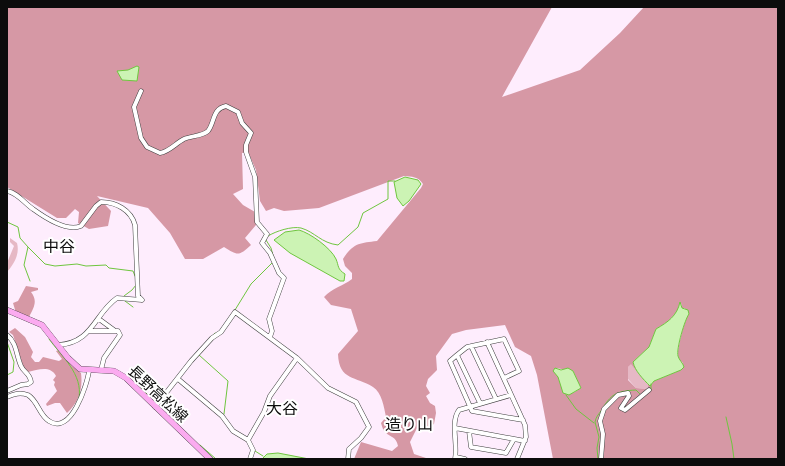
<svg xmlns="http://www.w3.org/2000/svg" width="785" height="466" font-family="'Zilla Slab','Noto Sans JP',serif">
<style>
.green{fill:#e6b8c5}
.forest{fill:#d698a5;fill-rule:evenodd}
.water{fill:#ccf3b4;stroke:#6fc63f}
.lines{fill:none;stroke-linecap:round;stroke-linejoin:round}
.stream{stroke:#6fc63f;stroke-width:1}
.street-casing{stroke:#3f3f3f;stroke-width:5}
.secondary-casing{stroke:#2e2e2e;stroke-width:6}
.street{stroke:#fff;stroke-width:4}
.secondary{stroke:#fbabf0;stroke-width:5.5}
.labels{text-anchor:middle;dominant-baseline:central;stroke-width:4;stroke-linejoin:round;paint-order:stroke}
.street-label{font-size:15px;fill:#0c0c0c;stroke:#fff}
.neighbourhood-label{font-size:16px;fill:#0c0c0c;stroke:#fff}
</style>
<rect width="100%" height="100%" fill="#feedfd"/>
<path class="green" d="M10,238L17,243C20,254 14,264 7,272V263L14,246L10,242Z
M631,363L648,385V389L636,388L628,379V367Z"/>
<path class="forest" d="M7,7H552L502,97L580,70L620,33L644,7H778V459H553L537,375L531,356L515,347L505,325L466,330L452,334L436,356L437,370L428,379L426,386L430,393L426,396L430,403L435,406L436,413L434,424L427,428L418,426L410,442L414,454L429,459H354L361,442L392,451L398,446C396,436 391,438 385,432C383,430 382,426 381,423L386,417C384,407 382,393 373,387C356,376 339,381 338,354L358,331L351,309L331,305L324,297C332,288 343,286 352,279V273L345,266L343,259C353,243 360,243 377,241L421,188L423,184C418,176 412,177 404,176L319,208L284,211L274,208L266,211L260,201L256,170L248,152L242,153L243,189L233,194L243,205L255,212L256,225L245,238L251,245C239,256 238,256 224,247L203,259H185L170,233L148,208L97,196L111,211L108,226L89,229L78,223L79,212L75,209L66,218H57L7,187ZM681,303L682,308H685L687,316C685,319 677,350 678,355C678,359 680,361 683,363L676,372L654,381L650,386C643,379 635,371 633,362L649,347L656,329L668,322L679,309V305ZM631,364L648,385V389L636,388L628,380V367ZM556,368L573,371L581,388L573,393L560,382Z
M26,286L38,288V290L31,292C38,301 34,307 29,317L16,313L13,303L18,301Z
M15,328L25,337L33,352L31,357L35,362H39L43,357L59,361L62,359L56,351L59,350L72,366L81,373C83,389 79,402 67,413L60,403H55L47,406L46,404L57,391L54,385L55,382L53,380L56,376C50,365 38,370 28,372L24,369L13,335L9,332Z"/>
<path class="water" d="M137,66L139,67L137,81L122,80L117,71L128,70Z
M405,177L418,180L421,184L409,201L403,206L397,198L394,182Z
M299,230C310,233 331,248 336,259C339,266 337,269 345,274L344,281H340L290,253L274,240L285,232Z
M680,302L682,308L688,310L689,314C685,319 676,349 678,356C679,360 683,363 684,367L681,370L654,381L650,386C643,379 635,371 633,362L649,347L656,329C668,322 677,316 680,302Z
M555,368L561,370L568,368L573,371L581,388L569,395L563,393L558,377L553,371Z
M278,453L309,459H262L267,454Z"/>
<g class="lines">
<path class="stream" d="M7,222L18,227L20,238L28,247L24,265L30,281
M268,236C276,231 292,226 301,228C315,232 321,243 338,245L358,227L363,213L388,199V181H395
M266,240L271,248L274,259
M28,247L45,264L55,266L77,264L86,266L106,265L109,268L133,271L135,276
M124,296L132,290L136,285
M125,301L133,307
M235,310L251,284L273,262
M210,338L215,333
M49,339C62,357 83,374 79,398
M7,342L14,362L13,372L7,375
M199,355L228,381L224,414
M141,388L149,396
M651,390V384
M566,395L576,409L594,423
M726,417L732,444L734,459
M200,445L216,459
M255,451L263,456
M598,459L597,448L599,437L595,422C596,417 598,415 601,411C611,394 616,391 636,390L641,395"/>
<g class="street-casing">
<path id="street" d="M141,91L134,107L141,138L147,147L160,153C169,152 176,143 184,139C191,136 203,136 208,131C215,122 212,109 226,106L238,112L242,123L251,133L246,145V152L255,177L257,222L267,234L262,243L270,253L279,273L284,278L269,319L272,331L270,337
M7,191C18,193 24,203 33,209C44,217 67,232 81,226L96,206L101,202C116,202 131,210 135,225L138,296L142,300
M99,319L114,330
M90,331H118L120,335L104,358L101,370
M7,335C17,343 16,355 21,366C24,373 30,373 31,382L28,384L21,385L7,391
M487,342L525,425L526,437L517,459
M58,345C93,343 94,314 117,298L142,300
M471,346L496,399
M457,355L450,361L472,411L523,420
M178,379L222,416L233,431L248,440L253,450L250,459
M7,397C14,394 20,392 28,395C38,401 39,415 49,421C71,436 87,385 89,371
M480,403L457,355L467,347L504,339L519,371L504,378
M155,407L191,361L212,338L221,332L235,312L297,358L328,388L356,402L369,427L361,438L349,449L348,459
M455,428L525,441
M469,431L471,447L506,453L514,439
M248,440L264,412L270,396L297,358
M456,457L465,459
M455,459C458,444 450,422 459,410L511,395
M601,459L603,434L600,421L604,409L618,395L628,393L629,396L621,408L625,410L649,390"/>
</g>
<g class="secondary-casing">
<path id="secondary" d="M7,310L42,325L68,358L80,369L114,371L126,378L210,459"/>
</g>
<use href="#street" class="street"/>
<use href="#secondary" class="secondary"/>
</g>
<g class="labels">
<g class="street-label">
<text transform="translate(158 394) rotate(43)">長野高松線</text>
</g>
<g class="neighbourhood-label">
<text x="59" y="246">中谷</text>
<text x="282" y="408">大谷</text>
<text x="409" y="424">造り山</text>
</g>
</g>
<rect width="785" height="466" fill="none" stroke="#0c0c0c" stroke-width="16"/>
</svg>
